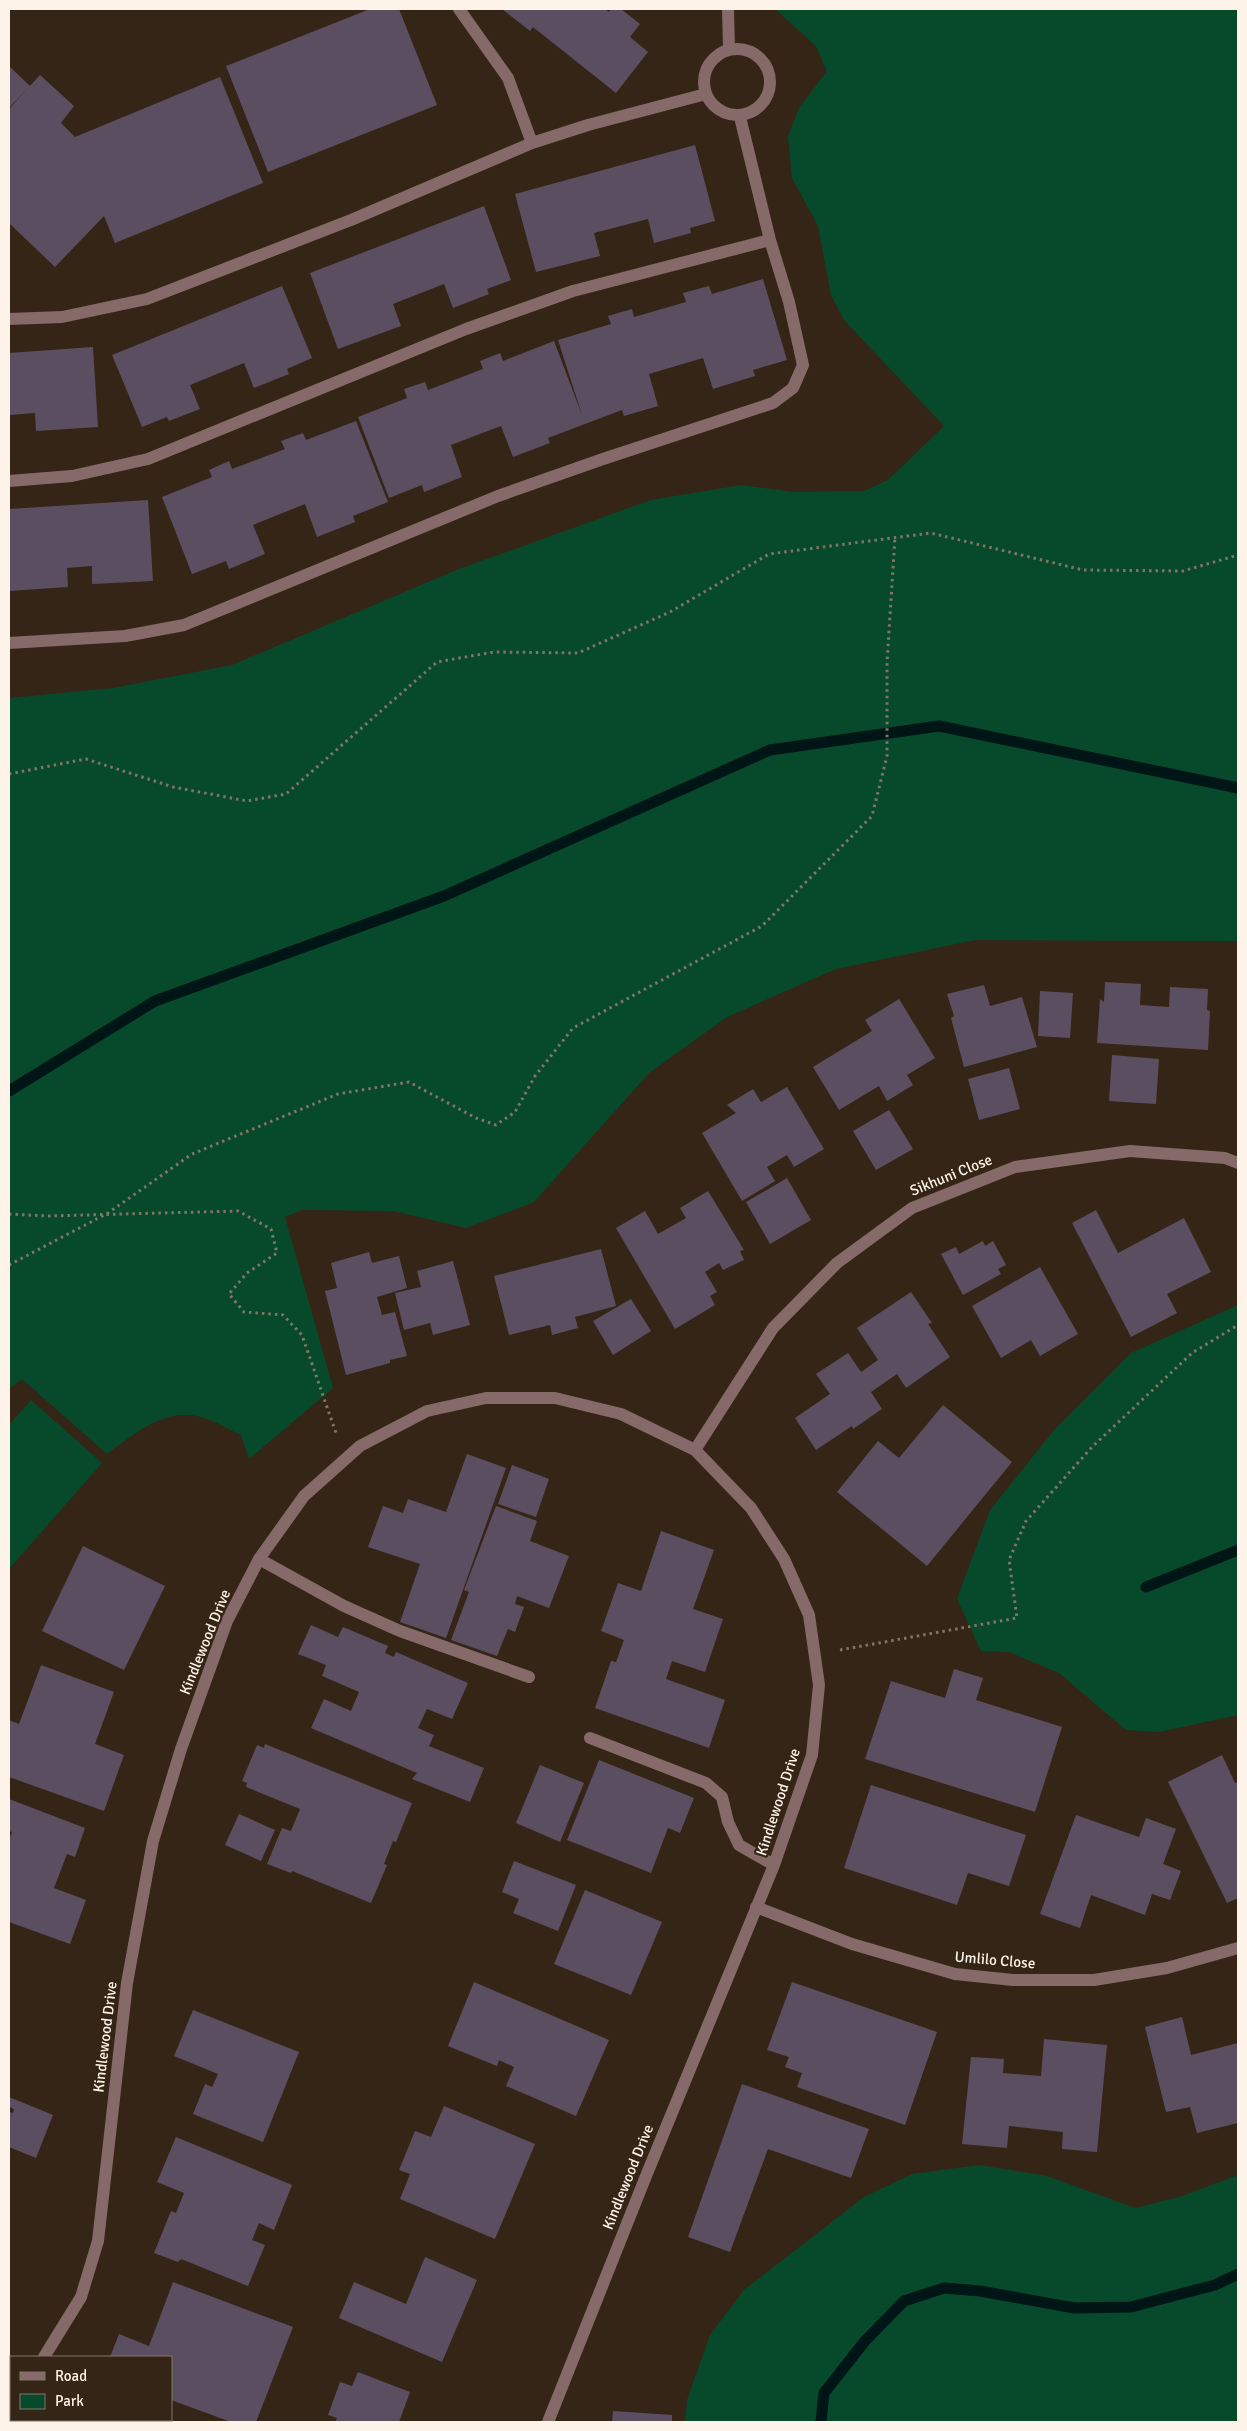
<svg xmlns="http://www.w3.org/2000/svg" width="1247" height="2431" font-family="Signika,sans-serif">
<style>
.green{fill:#074a2b}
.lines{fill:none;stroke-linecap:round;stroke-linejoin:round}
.stream{stroke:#001516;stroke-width:11}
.building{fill:#5c4e61}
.path{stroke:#827467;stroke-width:3;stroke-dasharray:2.5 4;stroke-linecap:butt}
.minor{stroke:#866969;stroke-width:12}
.labels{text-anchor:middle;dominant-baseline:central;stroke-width:4.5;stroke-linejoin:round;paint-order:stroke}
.street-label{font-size:15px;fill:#fef3e9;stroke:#352516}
</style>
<rect width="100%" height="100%" fill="#352516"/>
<path class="green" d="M775,9H1238V941L975,940L836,969L727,1017L649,1073L534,1202L466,1228L393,1211L302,1210L285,1217L333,1388L249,1459L241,1435C228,1429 215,1421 201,1417C164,1407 135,1434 107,1454L22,1379L9,1389V698L113,688L232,665L459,569L651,500L741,485L794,492L864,491L888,480L944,426L844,320L831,295L818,226L792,178L788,136L799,108L827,71L816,46Z
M1238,1305V1715L1159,1732L1126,1730L1059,1673L1009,1652L981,1651L957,1599L990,1510L1054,1430L1131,1353Z
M31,1400L102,1463L9,1569V1425Z
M979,2165L1047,2176L1135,2208L1179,2197L1238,2175V2422H685L687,2400L710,2335L744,2290L864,2197L912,2174Z"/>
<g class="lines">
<path class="stream" d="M9,1091L155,1001L444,896L770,750L939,726L1238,788
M1146,1587L1238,1550
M821,2422L824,2393L865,2341L904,2301L944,2288L980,2291L1074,2308L1131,2307L1215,2285L1238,2274"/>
</g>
<path class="building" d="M370,9H399L437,105L268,172L226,66Z
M502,9H605L609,12L611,9H621L640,24L630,37L648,52L616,93L533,27L530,31Z
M9,66L30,86L9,108Z
M40,75L74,106L61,123L75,137L220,77L263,183L115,243L104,216L55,267L9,223V109Z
M695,145L715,221L690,228L691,233L654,243L648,219L594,233L600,256L536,272L515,194Z
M484,206L511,280L487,289L489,294L453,308L444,284L393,304L401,326L338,349L310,273Z
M763,279L787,360L753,370L755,376L713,389L703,358L649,374L658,406L624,416L622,410L548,438L550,443L513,457L501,426L451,445L462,477L424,492L422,485L389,498L358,417L407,398L404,389L425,382L428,390L483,369L480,361L500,353L503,361L554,341L582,415L558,340L611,324L608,316L632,309L634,317L686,302L683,293L709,286L712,294Z
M282,286L312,358L287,369L289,374L254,388L244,363L190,385L200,409L169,421L167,417L142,427L112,355Z
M93,347L98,427L36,431L35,413L9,415V353Z
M356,421L388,502L353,516L355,522L317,537L305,504L253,525L265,554L229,569L226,561L192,574L162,497L212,477L209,470L229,461L232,469L285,449L281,441L303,433L306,440Z
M148,500L153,581L92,584V566L67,568L68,587L9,591V509Z
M1105,982L1141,984L1140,1005L1169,1007L1170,987L1208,989L1207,1010L1210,1011L1208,1050L1097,1043L1100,999L1104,1002Z
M984,985L990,1006L1022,997L1037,1047L964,1067L951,1018L954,1016L947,994Z
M1040,991L1073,993L1070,1038L1038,1036Z
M899,999L935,1058L907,1075L913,1085L887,1101L879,1086L839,1110L813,1067L872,1031L865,1020Z
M1112,1055L1159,1059L1156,1104L1109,1101Z
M1009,1068L1020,1109L979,1120L968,1079Z
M787,1087L824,1149L794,1167L787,1155L767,1167L775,1181L742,1201L702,1133L736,1113L727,1105L753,1089L761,1102Z
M889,1110L913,1149L876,1170L853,1131Z
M787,1178L811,1220L770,1244L746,1202Z
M708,1191L744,1250L740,1251L744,1260L723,1270L719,1263L705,1272L717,1292L710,1296L715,1305L675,1329L616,1228L645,1211L658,1234L686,1218L680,1208Z
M1096,1210L1118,1253L1184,1218L1211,1272L1167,1294L1177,1313L1131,1337L1072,1223Z
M983,1241L985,1246L993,1241L1006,1265L998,1269L1001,1274L963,1295L941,1254L956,1247L959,1254Z
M601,1249L616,1306L575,1317L578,1328L552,1335L550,1325L509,1335L494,1276Z
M369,1252L372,1263L399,1256L407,1288L377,1297L382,1315L395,1312L407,1356L390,1360V1363L346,1375L325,1291L337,1288L331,1263Z
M453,1261L470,1325L433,1335L430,1323L404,1330L395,1293L421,1287L417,1271Z
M1040,1267L1078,1334L1040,1356L1031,1340L1001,1358L972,1306Z
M911,1292L932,1323L928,1324L950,1357L906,1388L897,1374L871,1392L882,1409L853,1429L852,1426L816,1450L795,1418L830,1394L816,1374L848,1353L861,1372L878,1360L857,1328Z
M631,1299L651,1331L613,1355L593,1321Z
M943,1405L1012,1462L927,1566L837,1492L878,1441L899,1458Z
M467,1454L506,1468L446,1638L400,1622L420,1564L368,1547L383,1506L403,1513L408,1499L446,1512Z
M512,1465L549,1479L536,1517L498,1504Z
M496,1506L537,1521L530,1541L569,1556L549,1608L517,1596L515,1604L524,1607L515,1632L508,1629L497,1656L451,1640L469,1592L464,1590Z
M661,1531L714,1550L693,1609L723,1619L705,1672L672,1661L666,1679L725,1700L709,1748L595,1708L611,1661L616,1662L624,1640L601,1631L618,1583L641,1591Z
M83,1546L165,1586L124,1670L42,1631Z
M311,1625L338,1637L343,1627L388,1646L385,1653L394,1657L396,1652L468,1683L452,1719L427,1709L418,1728L434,1735L429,1746L484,1768L470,1802L412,1779L417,1773L311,1728L324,1699L351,1711L359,1692L322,1676L326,1665L298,1654Z
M41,1665L114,1692L95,1744L124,1755L104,1811L9,1777V1720L19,1724Z
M954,1669L983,1678L976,1700L1062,1727L1035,1812L865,1759L891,1681L945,1698Z
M265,1744L412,1803L396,1842L393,1841L384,1864L387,1865L371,1903L292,1871L291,1873L267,1864L282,1828L291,1831L300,1809L246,1787L247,1783L242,1781L257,1745L264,1748Z
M1222,1755L1235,1783L1238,1782V1898L1227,1903L1168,1782Z
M599,1760L694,1798L680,1833L668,1828L651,1873L567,1840Z
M540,1765L584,1783L560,1842L516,1823Z
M871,1785L1026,1835L1009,1886L968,1873L957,1905L844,1868Z
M9,1799L85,1828L75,1857L67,1854L54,1888L86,1900L70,1944L9,1922V1840L12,1832L9,1831Z
M239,1814L275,1830L261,1861L225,1845Z
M1076,1815L1139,1837L1146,1818L1176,1829L1163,1864L1181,1871L1170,1900L1152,1894L1145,1915L1091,1895L1080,1928L1040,1914Z
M514,1861L576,1885L558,1931L513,1913L519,1899L502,1892Z
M585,1890L662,1922L631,1995L554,1964Z
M474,1982L609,2040L576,2116L506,2086L514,2067L499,2060L497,2066L448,2046Z
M792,1982L937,2032L905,2125L797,2087L802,2073L785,2067L789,2057L767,2050Z
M193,2010L299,2052L263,2142L193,2114L205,2084L212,2087L218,2074L174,2056Z
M1182,2017L1191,2055L1238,2043V2123L1197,2133L1190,2107L1166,2112L1145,2027Z
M1044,2039L1107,2045L1097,2152L1062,2149L1063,2132L1009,2126L1007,2148L962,2144L971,2057L1004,2059L1003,2073L1041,2076Z
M742,2084L869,2129L851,2178L768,2149L730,2252L688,2237Z
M9,2097L53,2115L36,2158L9,2147V2112L13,2113L14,2109L9,2107Z
M444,2106L535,2144L495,2239L400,2199L410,2174L399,2170L415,2131L431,2137Z
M176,2137L292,2185L274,2230L259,2223L252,2240L265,2245L248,2286L181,2259L178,2262L154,2253L171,2211L176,2213L184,2193L157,2182Z
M425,2257L477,2280L442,2362L339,2318L354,2282L406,2304Z
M173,2282L293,2327L256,2422H231L171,2400V2357H110L119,2334L149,2346Z
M358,2372L410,2392L399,2422H335L337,2418L328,2415L340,2382L352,2386Z
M613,2411L672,2415V2422H612Z
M108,2420H143L149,2422H107Z"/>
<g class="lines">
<path class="path" d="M9,774L86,759L173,787L247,801L286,794L437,662L494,652L578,653L670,612L769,554L931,533L1083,570L1183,571L1238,555
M9,1214L47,1216L238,1211L271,1229L277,1253L247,1273L229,1294L244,1312L283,1315L302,1335L336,1433
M9,1265L108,1213L192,1154L338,1094L409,1082L476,1118L496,1125L515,1112L535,1076L573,1028L762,926L872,816L887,756V663L895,537
M840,1650L1017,1618L1009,1560L1026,1521L1092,1447L1192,1353L1238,1325"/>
<path class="minor" d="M459,9L508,78L532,143
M728,9L729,49
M704 82a33 33 0 1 1 66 0a33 33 0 1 1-66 0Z
M9,319L62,317L147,299L351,220L532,143L588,125L706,94
M9,481L72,476L148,459L466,329L573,291L770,240
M9,643L125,636L184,625L498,496L603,459L773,403L793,388L803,365L789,302L770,240L740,117
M695,1450L773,1328L837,1263L912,1208L1015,1167L1130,1151L1225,1158L1238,1163
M259,1559L344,1606L400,1631L529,1677
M590,1738L706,1783L722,1797L728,1822L739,1845L774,1865
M756,1907L852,1944L955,1974L1013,1980H1094L1167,1968L1238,1948
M44,2357L81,2297L98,2241L127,1983L153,1841L181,1749L227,1621L259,1559L304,1496L360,1446L427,1411L486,1398H555L621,1414L695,1450L751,1508L784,1559L809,1615L819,1685L812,1755L774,1865L646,2176L548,2422
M9,2395L11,2392"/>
</g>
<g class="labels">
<g class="street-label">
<text transform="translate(951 1175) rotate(-22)">Sikhuni Close</text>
<text transform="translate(205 1642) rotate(-68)">Kindlewood Drive</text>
<text transform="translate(778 1802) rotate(-72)">Kindlewood Drive</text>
<text transform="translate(995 1960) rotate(5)">Umlilo Close</text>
<text transform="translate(105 2037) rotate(-83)">Kindlewood Drive</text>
<text transform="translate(628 2177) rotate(-68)">Kindlewood Drive</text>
</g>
</g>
<rect width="1247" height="2431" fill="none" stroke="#fef3e9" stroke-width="20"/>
<rect x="10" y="2356" width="162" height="65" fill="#352516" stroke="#85776a"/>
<rect x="20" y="2372" width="25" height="8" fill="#866969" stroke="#85776a"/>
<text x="55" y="2381" font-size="15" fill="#fef3e9">Road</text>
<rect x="20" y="2394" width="25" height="15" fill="#074a2b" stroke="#85776a"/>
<text x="55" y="2406" font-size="15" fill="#fef3e9">Park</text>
</svg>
